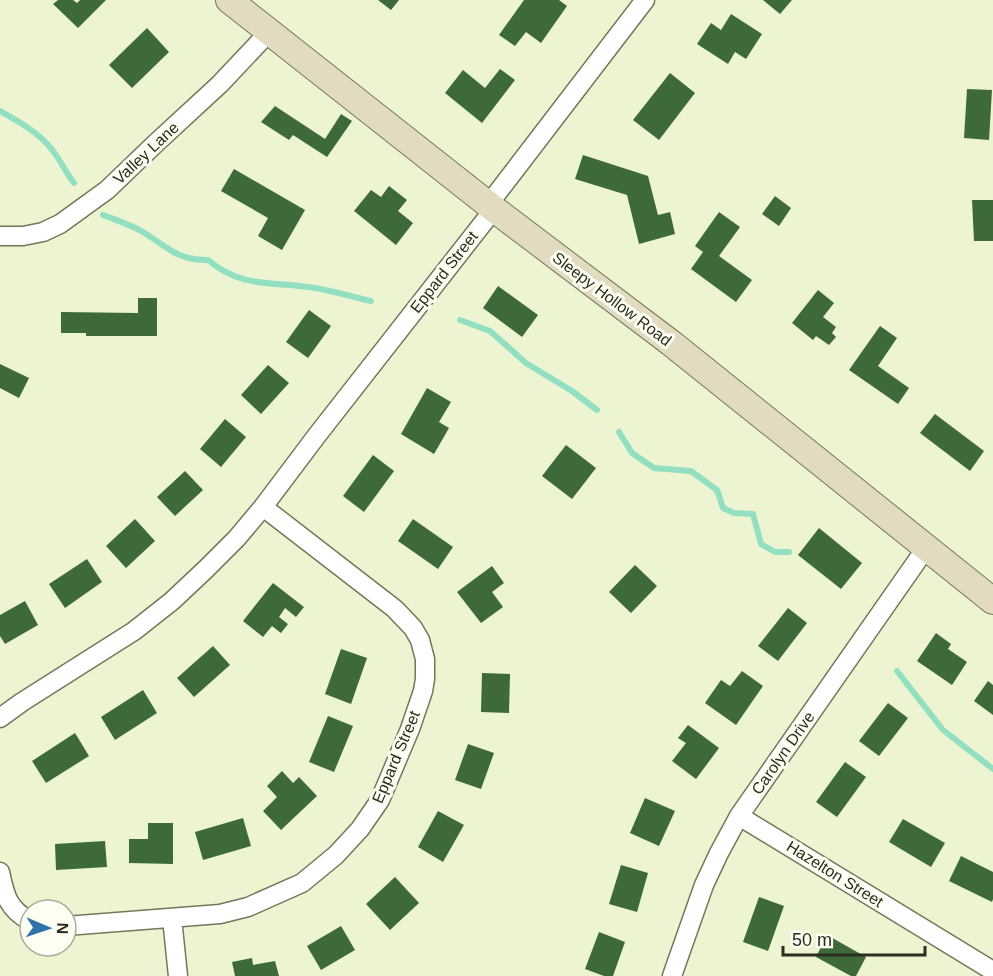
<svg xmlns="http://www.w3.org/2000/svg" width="993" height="976" font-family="Arial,sans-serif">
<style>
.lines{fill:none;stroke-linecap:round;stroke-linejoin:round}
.stream{stroke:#92dfc2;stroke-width:6}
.building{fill:#3e693a}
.street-casing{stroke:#727859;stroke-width:21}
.secondary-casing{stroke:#727859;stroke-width:28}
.street{stroke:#fff;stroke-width:18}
.secondary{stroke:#e2dac1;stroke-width:26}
.labels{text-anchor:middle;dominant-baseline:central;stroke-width:6;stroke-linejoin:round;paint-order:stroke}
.street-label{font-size:16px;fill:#2a2d1f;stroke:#fcfff1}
</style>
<rect width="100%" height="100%" fill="#edf4d1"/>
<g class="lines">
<path class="stream" d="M0,111C19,122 40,133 53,151C61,161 66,173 74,183
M103,215C116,220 131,225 143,232C166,246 178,261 208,260C242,289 274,281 315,288C334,291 352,297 371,301
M460,320L490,331L526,363L572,391L597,410
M619,432L632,453L654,468L691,471L717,490L723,508L734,513L753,514L761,544L775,552H789
M897,671L943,730L993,769"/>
</g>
<path class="building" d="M58,0H73L77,3L80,0H106L78,28L53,4Z
M378,0H399L391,10Z
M524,0H559L567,6L541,43L526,32L515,46L499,35Z
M763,0H792L780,14Z
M731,14L762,34L746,59L735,52L728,64L697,44L711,23L721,30Z
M147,28L169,52L132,88L109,65Z
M500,69L515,80L482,123L445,93L463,70L485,88Z
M670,73L695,93L659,140L633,120Z
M967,89L992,90L989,140L964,138Z
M275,106L325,139L341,114L352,121L327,157L293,135L289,140L261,122Z
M583,155L648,176L658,215L670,212L675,234L639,244L627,195L575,179Z
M234,169L305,210L282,250L258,236L268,218L221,191Z
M389,186L407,200L398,211L413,223L396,245L354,211L371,190L381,197Z
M775,196L791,208L779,226L762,214Z
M972,200H993V241H974Z
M719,212L740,227L719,256L752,280L736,302L691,269L703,252L695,246Z
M498,286L538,315L522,337L483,308Z
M818,290L834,303L823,317L836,327L832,333L836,337L829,345L816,336L813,340L792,323Z
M138,298H157V336H86V333H61V312L138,313Z
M309,310L331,326L308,358L286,342Z
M880,326L897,338L878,366L909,388L898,404L849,370Z
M0,364L29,378L19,398L0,388Z
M268,365L289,383L261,414L241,395Z
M427,388L451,402L439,422L449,428L434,454L401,434Z
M935,414L984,451L970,471L920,433Z
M225,419L246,437L221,467L200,449Z
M566,445L596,468L572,499L542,476Z
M373,455L394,471L364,512L343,496Z
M185,471L203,490L175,516L157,497Z
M135,519L155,541L126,568L106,546Z
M413,519L453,547L438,569L398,541Z
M819,528L862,563L841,589L798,555Z
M87,559L102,582L65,608L49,584Z
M635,565L657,586L631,613L609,592Z
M492,566L504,583L492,592L503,607L481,623L457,592Z
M273,583L304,607L296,617L285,608L279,617L288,624L281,633L272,626L263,637L243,621Z
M25,601L38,625L5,644L0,636V615Z
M788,608L807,623L778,661L758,646Z
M936,633L951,644L948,649L967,662L952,685L917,661Z
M213,646L230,665L194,697L177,678Z
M341,649L367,658L351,704L325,694Z
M742,671L763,686L736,725L705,703L721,680L730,686Z
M482,673L510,674L509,713L481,712Z
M988,681L993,685V715L974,701Z
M143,690L157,713L115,740L101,717Z
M888,703L908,718L879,756L859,741Z
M328,716L353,726L334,772L309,762Z
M688,725L719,748L696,779L672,761L686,743L678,738Z
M75,733L89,756L46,783L32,761Z
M468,744L494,753L481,789L455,780Z
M845,762L866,777L837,817L816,802Z
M282,771L293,783L299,777L317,796L281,830L263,811L277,797L267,786Z
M645,798L675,811L659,846L630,833Z
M438,811L464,825L443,862L418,847Z
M243,818L251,846L203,860L195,832Z
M903,819L945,843L931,867L889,842Z
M148,823H173V864L129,863V839H148Z
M105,841L107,867L56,870L55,844Z
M961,856L993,872V899L992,902L949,881Z
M621,865L648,873L637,912L609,904Z
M395,877L419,903L390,930L366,904Z
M759,897L784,906L768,951L743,942Z
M341,926L355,950L321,970L307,946Z
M599,932L625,942L613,976H604L585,969Z
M827,935L866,957L856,976H851L816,957Z
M252,958L253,965L275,961L279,976H235L232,962Z"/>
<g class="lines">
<g class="street-casing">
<path id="street" d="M488,205L645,0
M0,236H23L43,232L60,224L107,190L156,143L220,84L269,32
M0,718L22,702L134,631L172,601L206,569L237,538L263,507L318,434L494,209
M739,816L993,971
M0,872C5,896 8,909 30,921
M172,918L178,976
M66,926L220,914L248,907L302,883L336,855L360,829L380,800L410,729L423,691L425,679V659L420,640L413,628L395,609L263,507
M672,976L704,885L719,853L739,816L926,548"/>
</g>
<g class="secondary-casing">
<path id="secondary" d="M229,0L494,209L671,343L993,601"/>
</g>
<use href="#street" class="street"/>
<use href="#secondary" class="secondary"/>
</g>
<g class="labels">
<g class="street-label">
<text transform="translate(146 153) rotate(-43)">Valley Lane</text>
<text transform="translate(444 272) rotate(-52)">Eppard Street</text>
<text transform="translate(612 299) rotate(37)">Sleepy Hollow Road</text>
<text transform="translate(783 753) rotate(-55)">Carolyn Drive</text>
<text transform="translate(396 757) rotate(-67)">Eppard Street</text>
<text transform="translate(835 874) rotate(32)">Hazelton Street</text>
</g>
</g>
<g transform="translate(48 928) rotate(92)"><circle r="28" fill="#fcfff1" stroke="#a8ab9d" stroke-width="1.5"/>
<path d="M0-4.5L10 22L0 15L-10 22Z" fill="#3173a9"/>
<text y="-9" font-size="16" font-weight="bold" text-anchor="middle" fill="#2a2d1f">N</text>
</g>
<path d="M783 946v9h142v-9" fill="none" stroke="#2a2d1f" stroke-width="3"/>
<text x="792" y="946" font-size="18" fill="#2a2d1f" stroke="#fcfff1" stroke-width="4.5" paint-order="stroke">50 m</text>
</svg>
